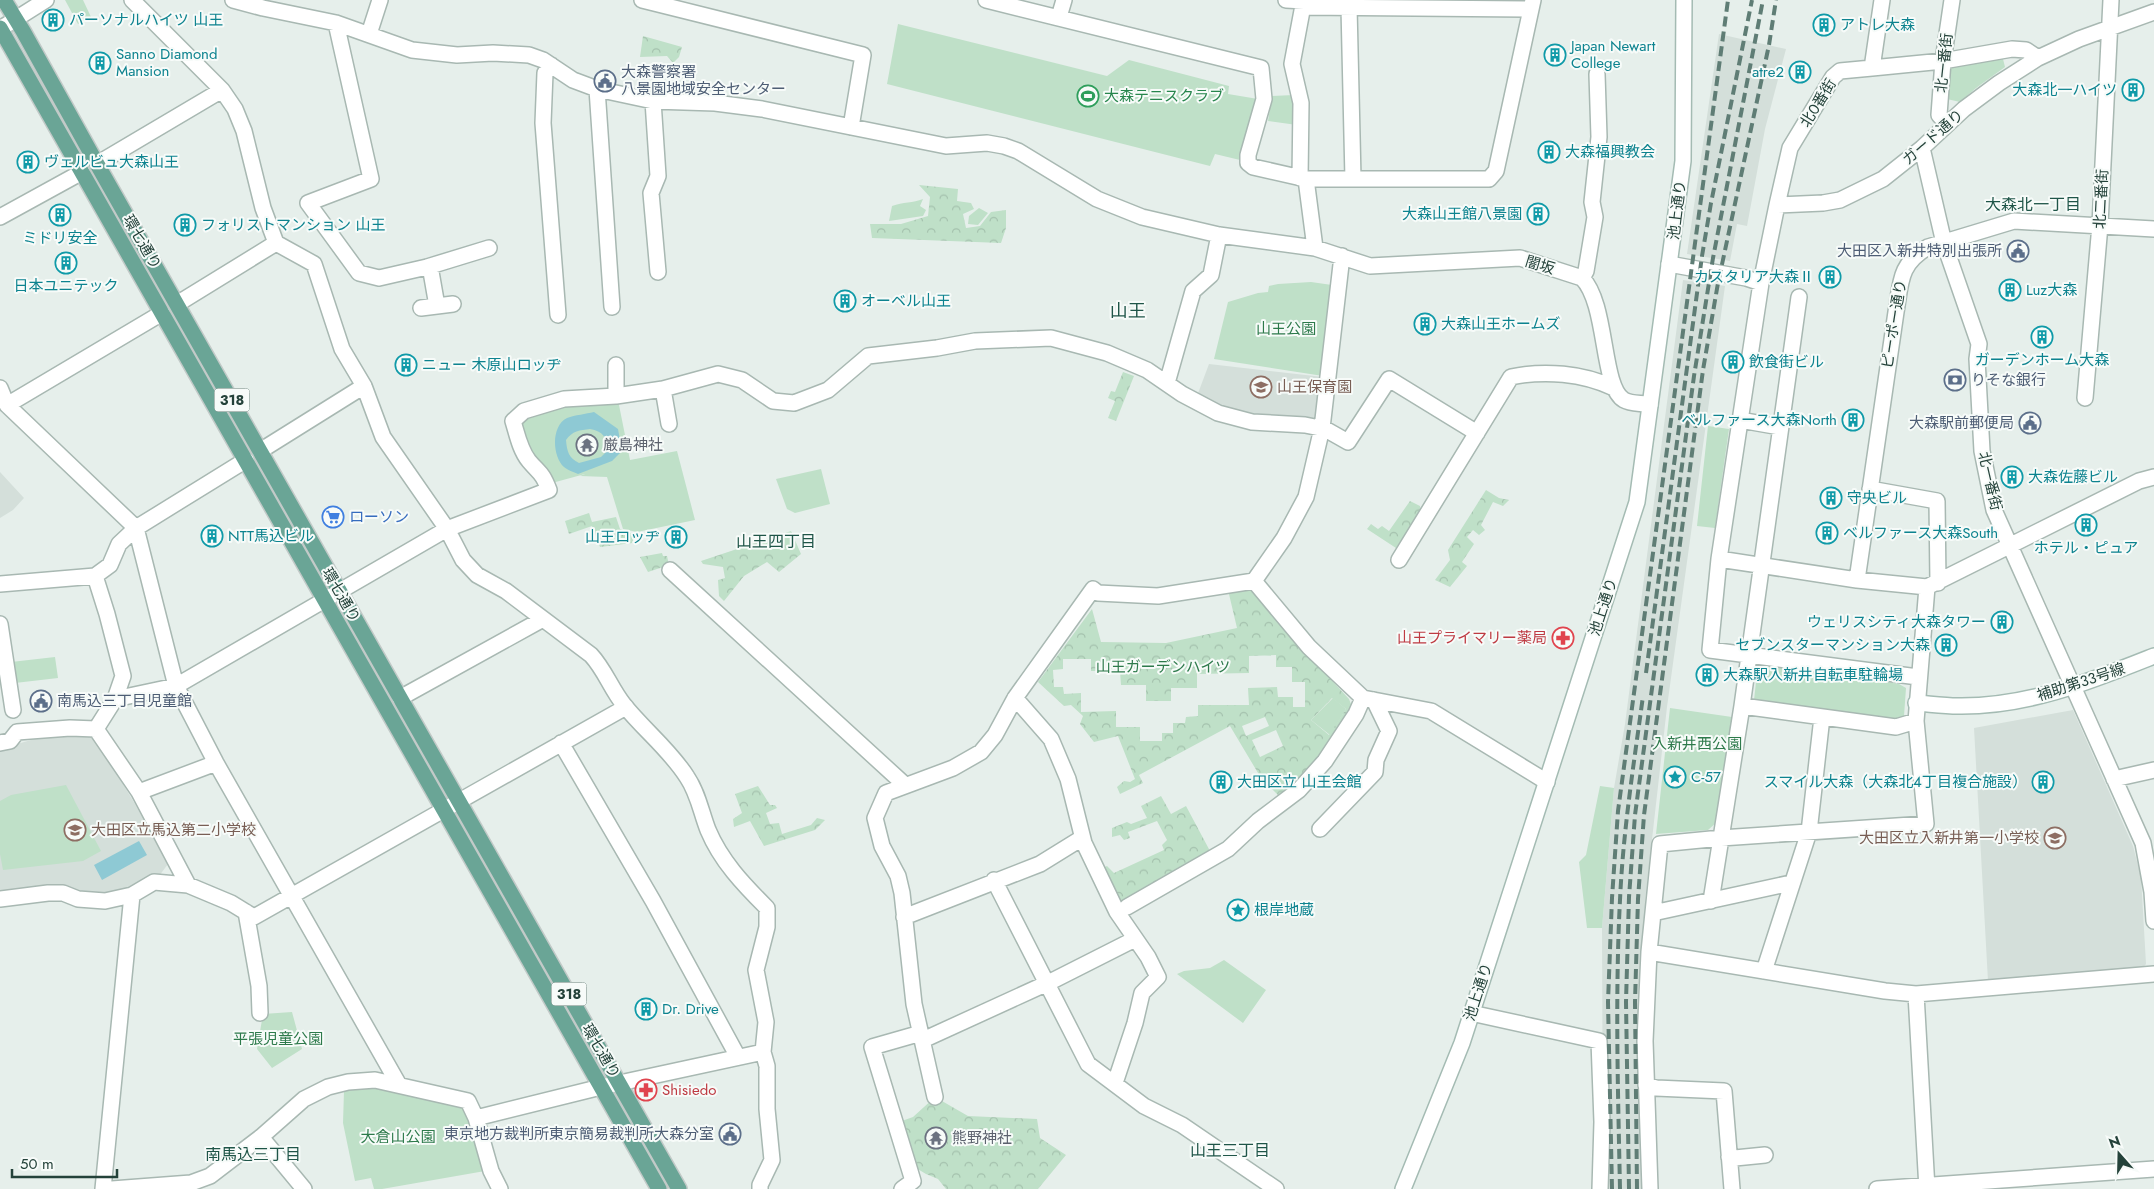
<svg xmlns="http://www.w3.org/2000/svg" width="2154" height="1189" font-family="Jost,'Noto Sans JP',sans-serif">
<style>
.built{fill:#d4dfda}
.green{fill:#bfe0c8}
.forest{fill:url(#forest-crowns);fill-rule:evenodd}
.water{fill:#8ec9d4;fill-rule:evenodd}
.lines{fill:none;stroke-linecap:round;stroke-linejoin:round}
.street-casing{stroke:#a8b8b2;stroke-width:18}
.secondary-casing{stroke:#a4bbb3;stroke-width:18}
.primary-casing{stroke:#c2cac8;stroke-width:18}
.street{stroke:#fff;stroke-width:15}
.secondary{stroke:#fff;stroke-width:15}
.primary{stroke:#6aa596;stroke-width:15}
.rail{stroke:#5f7d75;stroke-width:4;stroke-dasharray:10 5;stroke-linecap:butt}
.labels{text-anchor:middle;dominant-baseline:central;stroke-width:4;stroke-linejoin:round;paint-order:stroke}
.shield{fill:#f7fbf9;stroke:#637a73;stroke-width:1}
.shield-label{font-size:14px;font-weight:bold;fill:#24423a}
.culture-label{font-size:15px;fill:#0d838f;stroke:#f7fbf9;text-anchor:start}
.street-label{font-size:15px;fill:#24423a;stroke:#f7fbf9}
.service-label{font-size:15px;fill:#4e5e75;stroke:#f7fbf9;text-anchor:start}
.leisure-label{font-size:15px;fill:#27864d;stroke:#f7fbf9;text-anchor:start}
.park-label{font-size:15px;fill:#2d7a4b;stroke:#f7fbf9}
.education-label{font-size:15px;fill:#785e54;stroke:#f7fbf9;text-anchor:start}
.worship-label{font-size:15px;fill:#5b616d;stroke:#f7fbf9;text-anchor:start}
.shop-label{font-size:15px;fill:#366cbe;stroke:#f7fbf9;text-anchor:start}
.health-label{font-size:15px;fill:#be3a42;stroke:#f7fbf9;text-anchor:end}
.neighbourhood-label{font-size:16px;fill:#1f5548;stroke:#f7fbf9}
.quarter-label{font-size:18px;fill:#1f5548;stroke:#f7fbf9}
</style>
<defs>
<pattern id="forest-crowns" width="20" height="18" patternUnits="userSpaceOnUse" patternTransform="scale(1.25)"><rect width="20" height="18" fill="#bfe0c8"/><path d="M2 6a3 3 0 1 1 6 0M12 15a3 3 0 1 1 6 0" fill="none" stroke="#a4c1ad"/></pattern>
</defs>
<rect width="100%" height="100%" fill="#e6efeb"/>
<path class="built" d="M1719,34L1786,49L1765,129L1747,226L1737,224L1730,261L1687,254Z
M1683,280L1725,286L1667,707L1645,901L1643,996L1647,1189H1603L1602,928L1614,788L1625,724Z
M1209,364L1323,377L1318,423L1253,418L1219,409L1197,396Z
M0,472L24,498L13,510L0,518Z
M2073,710L2133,846L2141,877L2146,964L2141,970L1988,981L1974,728Z
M88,734L94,736L135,804L168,864L159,876L118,894L96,895L56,886L0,892V749L38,738Z"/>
<path class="green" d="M65,0H83L91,17L78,24Z
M898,24L1107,76L1129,60L1229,86L1228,94L1258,99L1240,160L1215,154L1210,166L887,84Z
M2003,59L2005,67L1976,88L1960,102L1947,99L1949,70L1955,65Z
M1294,95L1297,125L1268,121L1272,96Z
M923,199L920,206L926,210L923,216L889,221L892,206C903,202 913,203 923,199Z
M979,208L988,213L978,225L968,224L969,216Z
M1311,282L1332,285L1323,376L1214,359L1228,302L1258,293L1268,292L1269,286L1278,284Z
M618,400L630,460L677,451L695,520L637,532L623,529L607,477L580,476L585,474L552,483L526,451L513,421L565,404Z
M1708,426L1729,429L1715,528L1697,526Z
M821,469L830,504L795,513L787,509L776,479Z
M55,657L58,678L15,683L11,662Z
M1764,660L1899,684L1906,688L1904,716L1895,721L1756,705L1754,700L1758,664Z
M1333,698L1346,709L1330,735L1311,720Z
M1670,708L1732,717L1717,822L1708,830L1656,834Z
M66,785L101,851L83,861L3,870L0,854V801L11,795Z
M1600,786L1614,788L1602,928H1587L1579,862L1586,855Z
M1224,960L1266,990L1243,1023L1177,974L1184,971L1210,968Z
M292,1012L302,1049L272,1068L257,1049L263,1014Z
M372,1085L466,1103L485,1171L382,1189H374L371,1178L355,1181L343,1123L344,1091Z"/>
<path class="forest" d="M643,36L682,47L679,57L673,63L667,56L640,57Z
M919,185L958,189L957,201L971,203L974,209L963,214L966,228L980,226L991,212L1006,210V228L1001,243L872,238L870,224H901L928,216L930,197Z
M1123,372L1134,376L1116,421L1108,418L1115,401L1108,398L1111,391L1115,392Z
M1486,490L1499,498L1509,500L1503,506L1493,502L1481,525L1485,530L1479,535L1473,530L1467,537L1474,544L1462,562L1467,566L1450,587L1435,580L1450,560L1448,550Z
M1410,501L1420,506L1421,512L1396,548L1367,529L1371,524L1378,529L1382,526L1389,531Z
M589,513L592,522L616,517L620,529L635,535L632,543L600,547L592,526L569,534L565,521Z
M791,531L801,554L779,572L767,562L744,576L724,601L719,596L718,580L725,578L723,567L703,564L701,561Z
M662,553L663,556H667L669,565L648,572L640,557Z
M1254,586L1312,659L1349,699L1354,712L1323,761L1282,799L1261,778L1230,726L1139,775L1143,783L1120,794L1117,787L1124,781L1130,782L1135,779L1118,736L1094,742L1080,724L1083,716L1071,705L1064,706L1038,682L1092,609L1101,642L1166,643L1237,628L1228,590ZM1276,655V667H1292V682H1305V707H1293V697H1278L1277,687L1248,688L1249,705H1198V716L1186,717L1185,723H1173V733H1162V741H1140V727H1116V711L1081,712V693L1064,694L1063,687H1054L1053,670L1063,669V659H1091V671H1120L1121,685H1146V701H1171V688H1197V674L1249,673V656ZM1332,698L1346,709L1329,735L1311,720ZM1265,717L1269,726L1246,736L1242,726ZM1276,730L1283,746L1260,757L1252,740Z
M758,786L770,805H775L777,808L766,813L770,824L779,823L782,834L811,825L817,818L825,820L815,830L764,846L750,821L734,827L733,819L742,813L735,794Z
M1161,796L1171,814L1186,806L1210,851L1114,906L1098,870L1107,866L1114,873L1164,850L1162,845L1167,840L1157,821L1128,832L1130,838L1124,840L1120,835L1112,837V828L1127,822L1131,824L1147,818L1141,806Z
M935,1097L968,1116L1037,1119L1040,1138L1066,1155L1038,1189H946L938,1179L926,1174L916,1168L899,1122L913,1117Z"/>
<path class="water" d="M594,412L618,429L622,451L612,461L578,474C574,472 567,470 564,467C552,456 551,426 567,418C575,415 586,414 594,412ZM590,429C603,431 607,438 608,450L601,457L579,463C569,458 567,452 566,440C572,431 580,430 590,429Z
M139,841L147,855L102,880L94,865Z"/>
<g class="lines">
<g class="street-casing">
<path id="street" d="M132,0L222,90L235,109L244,131L263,208L276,243L314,264L342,349L364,386L383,437L447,529L463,560L477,575L506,591L591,655C605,670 611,689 624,705C644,730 670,750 687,777C698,793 701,812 708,830C721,861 743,884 767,908V927L756,970L766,1022L763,1052L767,1066V1109L772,1160L760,1185V1189
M233,0L263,8L336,23L412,50L457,55L493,53L529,55L543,60L573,80L597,89L653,101L715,103L762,109L946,146L987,143L1004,146L1018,151L1097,199L1142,217L1219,235L1315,248L1370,266L1520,258L1582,278C1608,304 1601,387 1624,400C1631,404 1642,403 1650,405
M642,0L863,55L851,127
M986,0L1261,68L1264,99L1248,155V163L1253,167L1306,179H1489L1496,171L1533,0
M1286,0L1304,1
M1882,0L1872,68L1840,71L1833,77L1790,148L1777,205L1761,283L1719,559L1710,650L1918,677
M1303,7L1530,9
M1349,7L1353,179
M1059,17L1064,0
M336,23L371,179L308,203L359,273L379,278L427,267L489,248
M0,29L46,0
M369,34L380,0
M551,65L545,73L543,123L558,315
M1872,68L1943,61L2012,49L2026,50L2038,58
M597,89L612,307
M653,101L658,176L651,193L658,272
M1947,124L1939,115L1943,61L1952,0
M1922,148L1944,243L1979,344L1977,359L1982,451L1994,510L2143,843L2152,892L2154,921
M97,164L222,90
M1300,178L1301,103L1292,64L1304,0
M1306,179L1315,248
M1777,205L1823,203L1840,200L1883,179L1922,148L1964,109L1999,83L2038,58L2079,39L2154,12
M0,217L82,172
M1669,264L1746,278L1761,283
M1582,278L1586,271L1595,217L1592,202L1599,137L1597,74
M177,304L276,243
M437,306L453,304
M421,308L437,306L430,266
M616,365V396
M1167,383L1193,291L1211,275L1219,235
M0,388L7,405L136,528L176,686L216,763L399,1085
M663,389L669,424
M2085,398L2100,225L2111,0
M7,405L162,313
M1740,420L1780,427
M260,451L364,386
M1870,489L1937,501L1938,583
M1719,559L1857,580L1927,587L2139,481L2154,477
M1399,560L1511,377C1544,370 1583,373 1614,388
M670,570L905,785
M95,576L110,565L119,544L136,528L246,460
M1857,580L1896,312C1901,282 1899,264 1928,247L2014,221L2154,229
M1254,581L1309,647L1363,698L1431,711L1547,782
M0,584L95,576L107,614L123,676L115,699L96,729
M0,624L13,710
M400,698L543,619
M1015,698L1051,739L1068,779L1084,843L1117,912L1148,957L1158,977L1142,993L1135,1023L1115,1083
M115,699L176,686L447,529L549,490C542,472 540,474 529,461C520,450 517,434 513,421L524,411L564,399L616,396L663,389L718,374L742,380L773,401L794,403L828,390L868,356L937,348L975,341L1051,338L1107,353L1147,370L1182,394L1218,413L1252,422L1305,425L1325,429L1348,442L1389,379L1477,433
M1742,706L1896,727L1916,721
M0,743L10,741L17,732L70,728L96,729L139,792L188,885
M561,743L653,901L738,1057
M2114,779L2154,770
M139,792L216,763
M1320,829L1375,772L1376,760L1389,731L1374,700
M994,880L1088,1064L1144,1106L1182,1125L1276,1189
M0,899L48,893H63L78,899L105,901L132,895L154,882L188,885L231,903L254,917L626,707
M1711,901L1742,706L1799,297
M1127,907L1228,849L1258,821L1299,790L1325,761L1356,714L1363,698
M246,912L259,986L260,1013
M1653,913L1791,883
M904,917L1040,864L1082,838
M1649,952L1885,991L1916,994L2154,974
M1764,971L1809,832L1822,717
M1916,994L1927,1189
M1471,1013L1599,1041L1602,1122L1600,1189
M923,1040L1052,981L1135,939
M1646,1085L1656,1088L1724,1091L1732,1189
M935,1097L914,1004L902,893L898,876L882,846L875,818L886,793L953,768L981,752L995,735L1015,698L1093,589L1098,593L1158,596L1254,581L1284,538L1306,497L1322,428L1342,256
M476,1118L491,1171L500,1189
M261,1137L304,1189
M1729,1157L1735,1158L1765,1155
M103,1189L132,895
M112,1189L191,1183L210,1176L261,1137L304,1099L328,1087L348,1082L375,1080L468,1101L476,1118L601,1087L763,1052
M902,1189L913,1181L910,1171L872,1047L921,1033
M1650,1189L1645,1041L1649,952L1660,844L1721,838L1926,824L1916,721L1927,587
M1877,1189L2154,1169"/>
</g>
<g class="secondary-casing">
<path id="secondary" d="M1916,703C1930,704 1944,706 1958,706C2028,707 2091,681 2154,656
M1403,1189L1462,1043L1637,502L1683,161L1684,0"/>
</g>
<g class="primary-casing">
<path id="primary" d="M4,0L23,31L97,164L679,1189
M0,28L659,1189"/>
</g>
<use href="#street" class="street"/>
<use href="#secondary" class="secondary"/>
<use href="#primary" class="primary"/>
<path class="rail" d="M1646,673L1702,256L1711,203L1752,0
M1612,1189L1608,1002L1612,898L1618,811L1728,0
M1620,1189C1618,1092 1615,996 1620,900C1623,831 1634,763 1643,696
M1629,1189L1626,1002L1629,897L1635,815L1694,376L1713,258L1763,0
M1637,1189L1635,1002L1638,899L1644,815L1703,370L1718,283L1769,45L1776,0"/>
</g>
<defs>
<g id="building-ring" transform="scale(1.125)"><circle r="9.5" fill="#f7fbf9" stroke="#0f9aa8" stroke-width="1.5"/><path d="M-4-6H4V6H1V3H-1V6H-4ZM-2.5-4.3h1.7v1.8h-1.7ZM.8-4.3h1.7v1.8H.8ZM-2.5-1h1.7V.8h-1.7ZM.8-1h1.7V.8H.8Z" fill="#0f9aa8"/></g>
<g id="civic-ring" transform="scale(1.125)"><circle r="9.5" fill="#f7fbf9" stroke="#5c6f8a" stroke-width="1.5"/><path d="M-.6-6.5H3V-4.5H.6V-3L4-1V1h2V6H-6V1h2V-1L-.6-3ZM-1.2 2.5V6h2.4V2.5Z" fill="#5c6f8a"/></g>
<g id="stadium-ring" transform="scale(1.125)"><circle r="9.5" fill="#f7fbf9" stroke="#2e9e5b" stroke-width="1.5"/><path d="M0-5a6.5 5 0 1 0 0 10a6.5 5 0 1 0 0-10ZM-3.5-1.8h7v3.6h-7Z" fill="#2e9e5b"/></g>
<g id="bank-ring" transform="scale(1.125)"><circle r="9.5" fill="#f7fbf9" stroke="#5c6f8a" stroke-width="1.5"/><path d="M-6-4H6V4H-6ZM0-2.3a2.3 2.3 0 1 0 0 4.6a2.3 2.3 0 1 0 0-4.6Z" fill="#5c6f8a"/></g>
<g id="school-ring" transform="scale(1.125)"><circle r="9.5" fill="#f7fbf9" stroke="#8d6e63" stroke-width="1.5"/><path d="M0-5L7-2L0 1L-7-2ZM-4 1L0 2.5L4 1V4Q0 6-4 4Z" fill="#8d6e63"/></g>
<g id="temple-ring" transform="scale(1.125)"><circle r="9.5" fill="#f7fbf9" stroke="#6b7280" stroke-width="1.5"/><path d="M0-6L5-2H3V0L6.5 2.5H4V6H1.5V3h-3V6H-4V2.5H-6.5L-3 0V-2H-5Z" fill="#6b7280"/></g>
<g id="supermarket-ring" transform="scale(1.125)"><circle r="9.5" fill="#f7fbf9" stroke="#3f7fe0" stroke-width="1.5"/><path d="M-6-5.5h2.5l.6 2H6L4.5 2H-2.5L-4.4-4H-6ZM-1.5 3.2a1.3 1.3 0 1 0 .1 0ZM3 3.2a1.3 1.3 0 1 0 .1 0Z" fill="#3f7fe0"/></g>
<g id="pharmacy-ring" transform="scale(1.125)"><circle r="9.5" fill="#f7fbf9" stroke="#e0444e" stroke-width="1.5"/><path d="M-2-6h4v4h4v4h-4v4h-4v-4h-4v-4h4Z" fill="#e0444e"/></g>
<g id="sight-ring" transform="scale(1.125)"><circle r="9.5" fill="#f7fbf9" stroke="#0f9aa8" stroke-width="1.5"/><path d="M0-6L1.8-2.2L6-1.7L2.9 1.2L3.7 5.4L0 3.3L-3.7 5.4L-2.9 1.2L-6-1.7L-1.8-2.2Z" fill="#0f9aa8"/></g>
</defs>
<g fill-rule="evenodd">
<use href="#building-ring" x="53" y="20"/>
<use href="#building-ring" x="1824" y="25"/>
<use href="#building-ring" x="1555" y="55"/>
<use href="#building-ring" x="100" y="63"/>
<use href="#building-ring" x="1800" y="72"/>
<use href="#civic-ring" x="605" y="81"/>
<use href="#building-ring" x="2133" y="90"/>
<use href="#stadium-ring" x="1088" y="96"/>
<use href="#building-ring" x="1549" y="152"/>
<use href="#building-ring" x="28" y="162"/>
<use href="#building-ring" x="1538" y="214"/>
<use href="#building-ring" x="60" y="215"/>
<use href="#building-ring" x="185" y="225"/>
<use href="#civic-ring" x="2018" y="251"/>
<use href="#building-ring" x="66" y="263"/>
<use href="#building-ring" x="1830" y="277"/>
<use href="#building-ring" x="2010" y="290"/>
<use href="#building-ring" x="845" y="301"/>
<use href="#building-ring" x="1425" y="324"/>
<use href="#building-ring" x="2042" y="337"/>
<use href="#building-ring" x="1733" y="362"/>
<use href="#building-ring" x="406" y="365"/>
<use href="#bank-ring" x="1955" y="380"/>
<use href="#school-ring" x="1261" y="387"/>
<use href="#building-ring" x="1853" y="420"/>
<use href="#civic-ring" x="2030" y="423"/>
<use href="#temple-ring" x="587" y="445"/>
<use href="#building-ring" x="2012" y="477"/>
<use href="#building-ring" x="1831" y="498"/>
<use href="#supermarket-ring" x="333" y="517"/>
<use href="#building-ring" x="2086" y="525"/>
<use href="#building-ring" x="1827" y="533"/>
<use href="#building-ring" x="212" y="536"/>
<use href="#building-ring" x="676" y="537"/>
<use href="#building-ring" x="2002" y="622"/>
<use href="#pharmacy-ring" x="1563" y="638"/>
<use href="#building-ring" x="1946" y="645"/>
<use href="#building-ring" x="1707" y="675"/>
<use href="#civic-ring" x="41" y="701"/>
<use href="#sight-ring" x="1675" y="777"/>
<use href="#building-ring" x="1221" y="782"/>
<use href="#building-ring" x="2043" y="782"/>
<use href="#school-ring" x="75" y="830"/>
<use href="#school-ring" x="2055" y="838"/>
<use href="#sight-ring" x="1238" y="910"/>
<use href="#building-ring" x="646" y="1009"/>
<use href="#pharmacy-ring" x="646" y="1090"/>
<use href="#civic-ring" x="730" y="1134"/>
<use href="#temple-ring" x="936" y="1138"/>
</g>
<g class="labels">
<g class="shield">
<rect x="214.5" y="388.5" width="35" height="23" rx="4"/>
<rect x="551.5" y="982.5" width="35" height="23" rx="4"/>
</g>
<g class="shield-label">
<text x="232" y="400">318</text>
<text x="569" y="994">318</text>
</g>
<g class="culture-label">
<text x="69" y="20">パーソナルハイツ 山王</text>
<text x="1840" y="25">アトレ大森</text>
<text x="1571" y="46">Japan Newart<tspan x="1571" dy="17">College</tspan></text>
<text x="116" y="54">Sanno Diamond<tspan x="116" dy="17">Mansion</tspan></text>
<text x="1784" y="72" text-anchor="end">atre2</text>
<text x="2117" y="90" text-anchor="end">大森北一ハイツ</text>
<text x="1565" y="152">大森福興教会</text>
<text x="44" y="162">ヴェルビュ大森山王</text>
<text x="1522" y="214" text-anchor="end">大森山王館八景園</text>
<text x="201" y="225">フォリストマンション 山王</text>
<text x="60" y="238" text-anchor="middle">ミドリ安全</text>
<text x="1814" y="277" text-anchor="end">カスタリア大森Ⅱ</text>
<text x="66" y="286" text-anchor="middle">日本ユニテック</text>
<text x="2026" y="290">Luz大森</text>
<text x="861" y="301">オーベル山王</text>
<text x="1441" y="324">大森山王ホームズ</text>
<text x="2042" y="360" text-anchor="middle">ガーデンホーム大森</text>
<text x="1749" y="362">飲食街ビル</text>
<text x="422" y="365">ニュー 木原山ロッヂ</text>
<text x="1837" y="420" text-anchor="end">ベルファース大森North</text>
<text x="2028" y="477">大森佐藤ビル</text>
<text x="1847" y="498">守央ビル</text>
<text x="1843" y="533">ベルファース大森South</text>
<text x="228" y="536">NTT馬込ビル</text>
<text x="660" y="537" text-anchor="end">山王ロッヂ</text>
<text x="2086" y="548" text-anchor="middle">ホテル・ピュア</text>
<text x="1986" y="622" text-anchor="end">ウェリスシティ大森タワー</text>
<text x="1930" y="645" text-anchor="end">セブンスターマンション大森</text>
<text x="1723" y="675">大森駅入新井自転車駐輪場</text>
<text x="1691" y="777">C-57</text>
<text x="1237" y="782">大田区立 山王会館</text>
<text x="2027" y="782" text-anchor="end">スマイル大森（大森北４丁目複合施設）</text>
<text x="1254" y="910">根岸地蔵</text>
<text x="662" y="1009">Dr. Drive</text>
</g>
<g class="street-label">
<text transform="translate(1944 63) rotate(-84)">北一番街</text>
<text transform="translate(1818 103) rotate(-58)">北0番街</text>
<text transform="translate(1933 137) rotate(-41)">ガード通り</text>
<text transform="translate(2101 199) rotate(-87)">北二番街</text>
<text transform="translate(1677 210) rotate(-83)">池上通り</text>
<text transform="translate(142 242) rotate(60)">環七通り</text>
<text transform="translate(1540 265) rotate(17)">闇坂</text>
<text transform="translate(1894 324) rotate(-81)">ピーポー通り</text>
<text transform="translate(1990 481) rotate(77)">北一番街</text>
<text transform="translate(341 595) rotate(60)">環七通り</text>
<text transform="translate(1603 607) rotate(-72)">池上通り</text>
<text transform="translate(2081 682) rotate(-18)">補助第33号線</text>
<text transform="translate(1478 992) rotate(-72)">池上通り</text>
<text transform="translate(601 1051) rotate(60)">環七通り</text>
</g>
<g class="service-label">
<text x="621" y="72">大森警察署<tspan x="621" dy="17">八景園地域安全センター</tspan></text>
<text x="2002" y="251" text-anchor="end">大田区入新井特別出張所</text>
<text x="1971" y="380">りそな銀行</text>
<text x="2014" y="423" text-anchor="end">大森駅前郵便局</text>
<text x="57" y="701">南馬込三丁目児童館</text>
<text x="714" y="1134" text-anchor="end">東京地方裁判所東京簡易裁判所大森分室</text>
</g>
<g class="leisure-label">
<text x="1104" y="96">大森テニスクラブ</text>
</g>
<g class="park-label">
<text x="1286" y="329">山王公園</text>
<text x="1163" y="667">山王ガーデンハイツ</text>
<text x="1697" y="744">入新井西公園</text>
<text x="278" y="1039">平張児童公園</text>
<text x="398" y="1137">大倉山公園</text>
</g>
<g class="education-label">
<text x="1277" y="387">山王保育園</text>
<text x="91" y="830">大田区立馬込第二小学校</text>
<text x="2039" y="838" text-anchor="end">大田区立入新井第一小学校</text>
</g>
<g class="worship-label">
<text x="603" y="445">厳島神社</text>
<text x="952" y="1138">熊野神社</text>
</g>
<g class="shop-label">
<text x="349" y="517">ローソン</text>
</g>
<g class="health-label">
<text x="1547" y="638">山王プライマリー薬局</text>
<text x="662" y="1090" text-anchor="start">Shisiedo</text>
</g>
<g class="neighbourhood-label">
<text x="2033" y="204">大森北一丁目</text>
<text x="776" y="541">山王四丁目</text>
<text x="1230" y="1150">山王三丁目</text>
<text x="253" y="1154">南馬込三丁目</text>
</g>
<g class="quarter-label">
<text x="1128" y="311">山王</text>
</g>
</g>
<g transform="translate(2119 1154) rotate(340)" stroke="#f7fbf9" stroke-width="4" paint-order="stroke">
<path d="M0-4L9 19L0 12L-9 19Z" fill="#24423a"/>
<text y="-8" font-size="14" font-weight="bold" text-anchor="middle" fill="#24423a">N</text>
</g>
<path d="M12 1169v8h105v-8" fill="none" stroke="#24423a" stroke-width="2.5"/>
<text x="20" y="1169" font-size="15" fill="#24423a" stroke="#f7fbf9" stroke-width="4" paint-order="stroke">50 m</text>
</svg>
